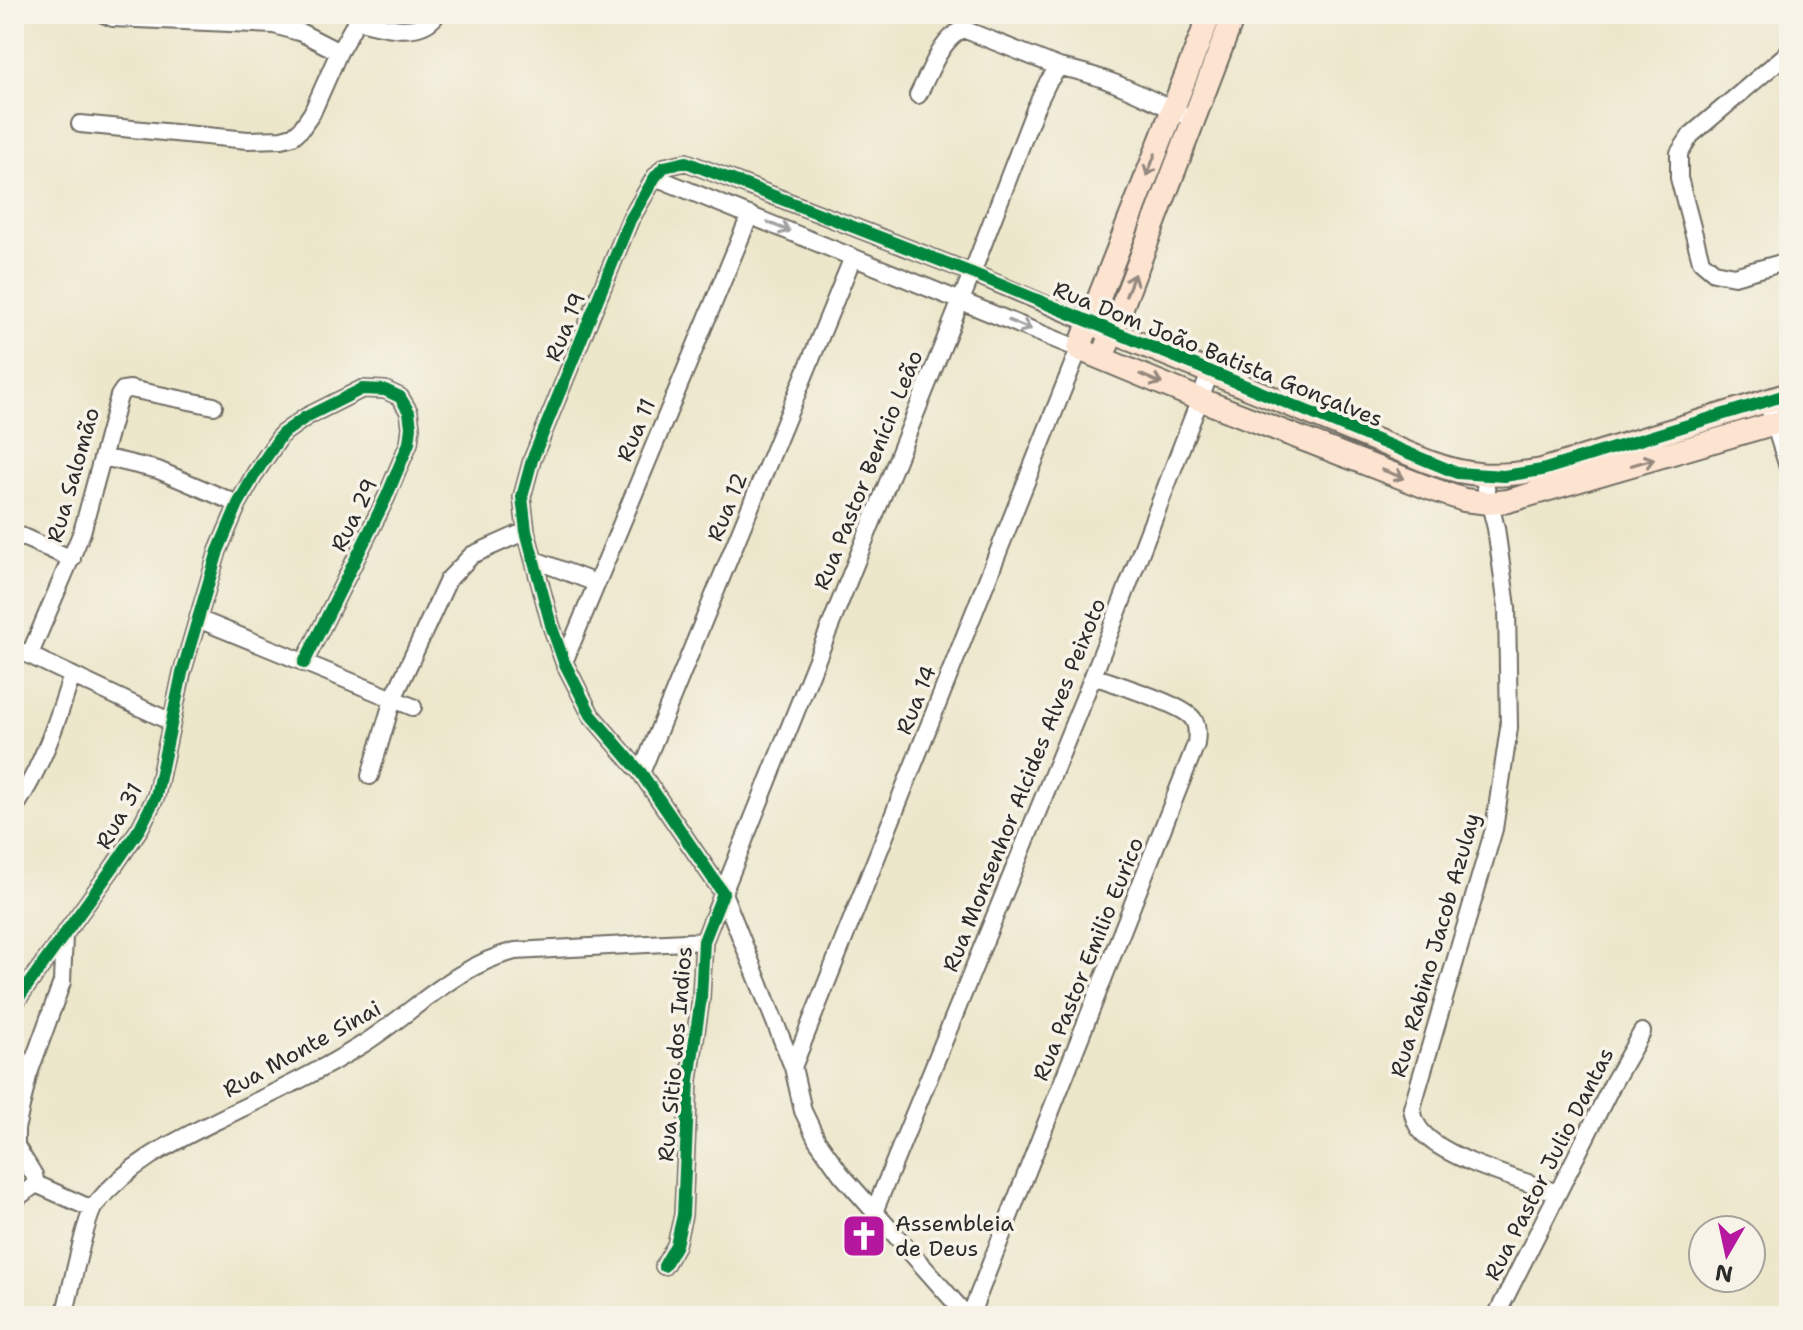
<svg xmlns="http://www.w3.org/2000/svg" width="1803" height="1330" font-family="'Shantell Sans',sans-serif">
<style>
.lines{fill:none;stroke-linecap:round;stroke-linejoin:round}
.street-casing{stroke:#6f6c63;stroke-width:20}
.secondary-casing{stroke:#6f6c63;stroke-width:26}
.street{stroke:#fff;stroke-width:16}
.secondary{stroke:#fde4d1;stroke-width:22}
.cycleway-casing{stroke:#f7f3e8;stroke-width:17}
.cycleway{stroke:#00873e;stroke-width:12}
.oneway{stroke:#94887e}
.oneway2{stroke:#a0a0a0}
.labels{text-anchor:middle;dominant-baseline:central;stroke-width:7;stroke-linejoin:round;paint-order:stroke}
.street-label{font-size:22px;fill:#2b2b2b;stroke:#f7f3e8}
.poi-label{font-size:22px;fill:#2b2b2b;stroke:#f7f3e8;text-anchor:start}
</style>
<rect width="100%" height="100%" fill="#f7f3e8"/>
<filter id="ink" filterUnits="userSpaceOnUse"><feTurbulence type="fractalNoise" baseFrequency=".0125" numOctaves="2"/><feDisplacementMap in="SourceGraphic" scale="16" xChannelSelector="R" yChannelSelector="G"/><feConvolveMatrix kernelMatrix="1 2 1 2 8 2 1 2 1" color-interpolation-filters="sRGB"/></filter>
<filter id="wash" filterUnits="userSpaceOnUse"><feTurbulence type="fractalNoise" baseFrequency=".006" numOctaves="4" result="noise"/><feDisplacementMap in="SourceGraphic" scale="32" xChannelSelector="R" yChannelSelector="G"/><feGaussianBlur stdDeviation="1.8" result="paint"/><feColorMatrix in="noise" values="0 0 0 0 0 0 0 0 0 0 0 0 0 0 0 0 0 1.4 0 .05"/><feComposite in="paint" operator="in"/></filter>
<g filter="url(#wash)">
<rect width="100%" height="100%" fill="#ece6ca"/>
</g>
<g filter="url(#ink)">
<g class="lines">
<g class="street-casing">
<path id="street" d="M103,14L113,18L274,25L302,33L339,52
M357,20C381,26 420,39 437,14
M1789,52L1691,135L1679,153V178L1701,261L1714,272L1734,276L1789,261
M918,95C930,73 940,40 963,29L1059,67
M80,124L248,140L282,139L293,136L301,129L312,113L339,52L357,20
M655,177L1079,349L793,1067
M1767,401L1789,470
M103,457L158,470L238,504
M1483,476L1496,528L1507,607L1509,728L1494,829L1412,1108C1414,1120 1417,1128 1426,1136C1452,1161 1522,1180 1557,1193
M14,533L72,559
M535,560L596,583
M198,619L413,707
M14,648L171,722
M30,654L82,532L119,396L123,390L130,389L214,406
M564,662L750,215
M641,773L853,257
M370,776L393,699L448,580L472,555L526,531
M14,809C42,767 57,722 72,675
M64,936L62,982L28,1076L16,1129V1146L34,1175L36,1184L92,1209
M14,1004L114,866L140,828L156,796L182,673L218,551L238,504L256,472L282,434L306,417L362,389L385,390L400,397L409,412L411,427L409,443L386,498L304,663
M14,1200L36,1184
M874,1212L1093,676L1210,373
M664,1266L676,1245L683,1215L689,1080L701,998L704,941L723,893L641,773L591,715L564,662L551,625L526,531L522,497L532,460L630,220L655,177L664,167L686,162L972,273L1090,323
M64,1316C70,1295 85,1218 95,1205C131,1160 180,1139 230,1114C274,1093 318,1072 360,1046C412,1014 454,966 515,951L704,941
M967,1316L841,1174L817,1140L803,1111L793,1067L723,893L972,273L1035,109L1048,82L1059,67C1109,76 1149,99 1194,120
M970,1316L1196,744C1197,735 1198,726 1193,719C1184,705 1113,683 1093,676
M1496,1316L1614,1081L1642,1032"/>
</g>
<g class="secondary-casing">
<path id="secondary" d="M1210,14L1079,349L1199,399L1426,487L1464,500L1489,503L1508,501L1789,419
M1090,323L1429,462C1471,478 1498,477 1542,470L1789,394
M1107,346L1234,14"/>
</g>
<use href="#street" class="street"/>
<use href="#secondary" class="secondary"/>
<g class="cycleway-casing">
<path id="cycleway" d="M14,1004L114,866L140,828L156,796L182,673L218,551L238,504L256,472L282,434L306,417L362,389L385,390L400,397L409,412L411,427L409,443L386,498L304,663
M664,1266L676,1245L683,1215L689,1080L701,998L704,941L723,893L641,773L591,715L564,662L551,625L526,531L522,497L532,460L630,220L655,177L664,167L686,162L972,273L1457,473L1504,476L1542,470L1789,394"/>
</g>
<use href="#cycleway" class="cycleway"/>
</g>
<defs><path id="oneway-shaft" d="M-6 0H5M1.5-3L5.5 0L1.5 3" fill="none" stroke-width="1.6" stroke-linecap="round" stroke-linejoin="round" transform="scale(2)"/></defs>
<g class="oneway">
<use href="#oneway-shaft" transform="translate(1151 165) rotate(111)"/>
<use href="#oneway-shaft" transform="translate(1130 285) rotate(-69)"/>
<use href="#oneway-shaft" transform="translate(1151 379) rotate(23)"/>
<use href="#oneway-shaft" transform="translate(1643 462) rotate(-16)"/>
<use href="#oneway-shaft" transform="translate(1393 474) rotate(21)"/>
</g>
<g class="oneway2">
<use href="#oneway-shaft" transform="translate(779 227) rotate(22)"/>
<use href="#oneway-shaft" transform="translate(1020 325) rotate(22)"/>
</g>
</g>
<defs>
<g id="church-square" transform="scale(2.3)"><rect x="-9" y="-9" width="18" height="18" rx="4" fill="#b5179e" stroke="#f7f3e8"/><path d="M-1.2-6h2.4v3.5h3.3v2.4h-3.3V6h-2.4V-.1h-3.3v-2.4h3.3Z" fill="#fff"/></g>
</defs>
<g fill-rule="evenodd">
<use href="#church-square" x="864" y="1236"/>
</g>
<g class="labels">
<g class="street-label">
<text transform="translate(565 327) rotate(-68)">Rua 19</text>
<text transform="translate(1218 354) rotate(22)">Rua Dom João Batista Gonçalves</text>
<text transform="translate(636 430) rotate(-67)">Rua 11</text>
<text transform="translate(868 470) rotate(-68)">Rua Pastor Benício Leão</text>
<text transform="translate(73 475) rotate(-74)">Rua Salomão</text>
<text transform="translate(727 507) rotate(-68)">Rua 12</text>
<text transform="translate(354 515) rotate(-64)">Rua 29</text>
<text transform="translate(916 700) rotate(-68)">Rua 14</text>
<text transform="translate(1024 785) rotate(-68)">Rua Monsenhor Alcides Alves Peixoto</text>
<text transform="translate(119 816) rotate(-61)">Rua 31</text>
<text transform="translate(1435 945) rotate(-74)">Rua Rabino Jacob Azulay</text>
<text transform="translate(1088 959) rotate(-68)">Rua Pastor Emilio Eurico</text>
<text transform="translate(302 1049) rotate(-29)">Rua Monte Sinai</text>
<text transform="translate(675 1054) rotate(-85)">Rua Sitio dos Indios</text>
<text transform="translate(1549 1164) rotate(-63)">Rua Pastor Julio Dantas</text>
</g>
<g class="poi-label">
<text x="895" y="1223">Assembleia<tspan x="895" dy="25">de Deus</tspan></text>
</g>
</g>
<rect width="1803" height="1330" fill="none" stroke="#f7f3e8" stroke-width="48"/>
<g transform="translate(1727 1254) rotate(189)"><circle r="38" fill="#f7f3e8" stroke="#a5a39c" stroke-width="2"/>
<path d="M0-6L14 30L0 20L-14 30Z" fill="#b5179e"/>
<text y="-12" font-size="22" font-weight="bold" text-anchor="middle" fill="#2b2b2b">N</text>
</g>
</svg>
